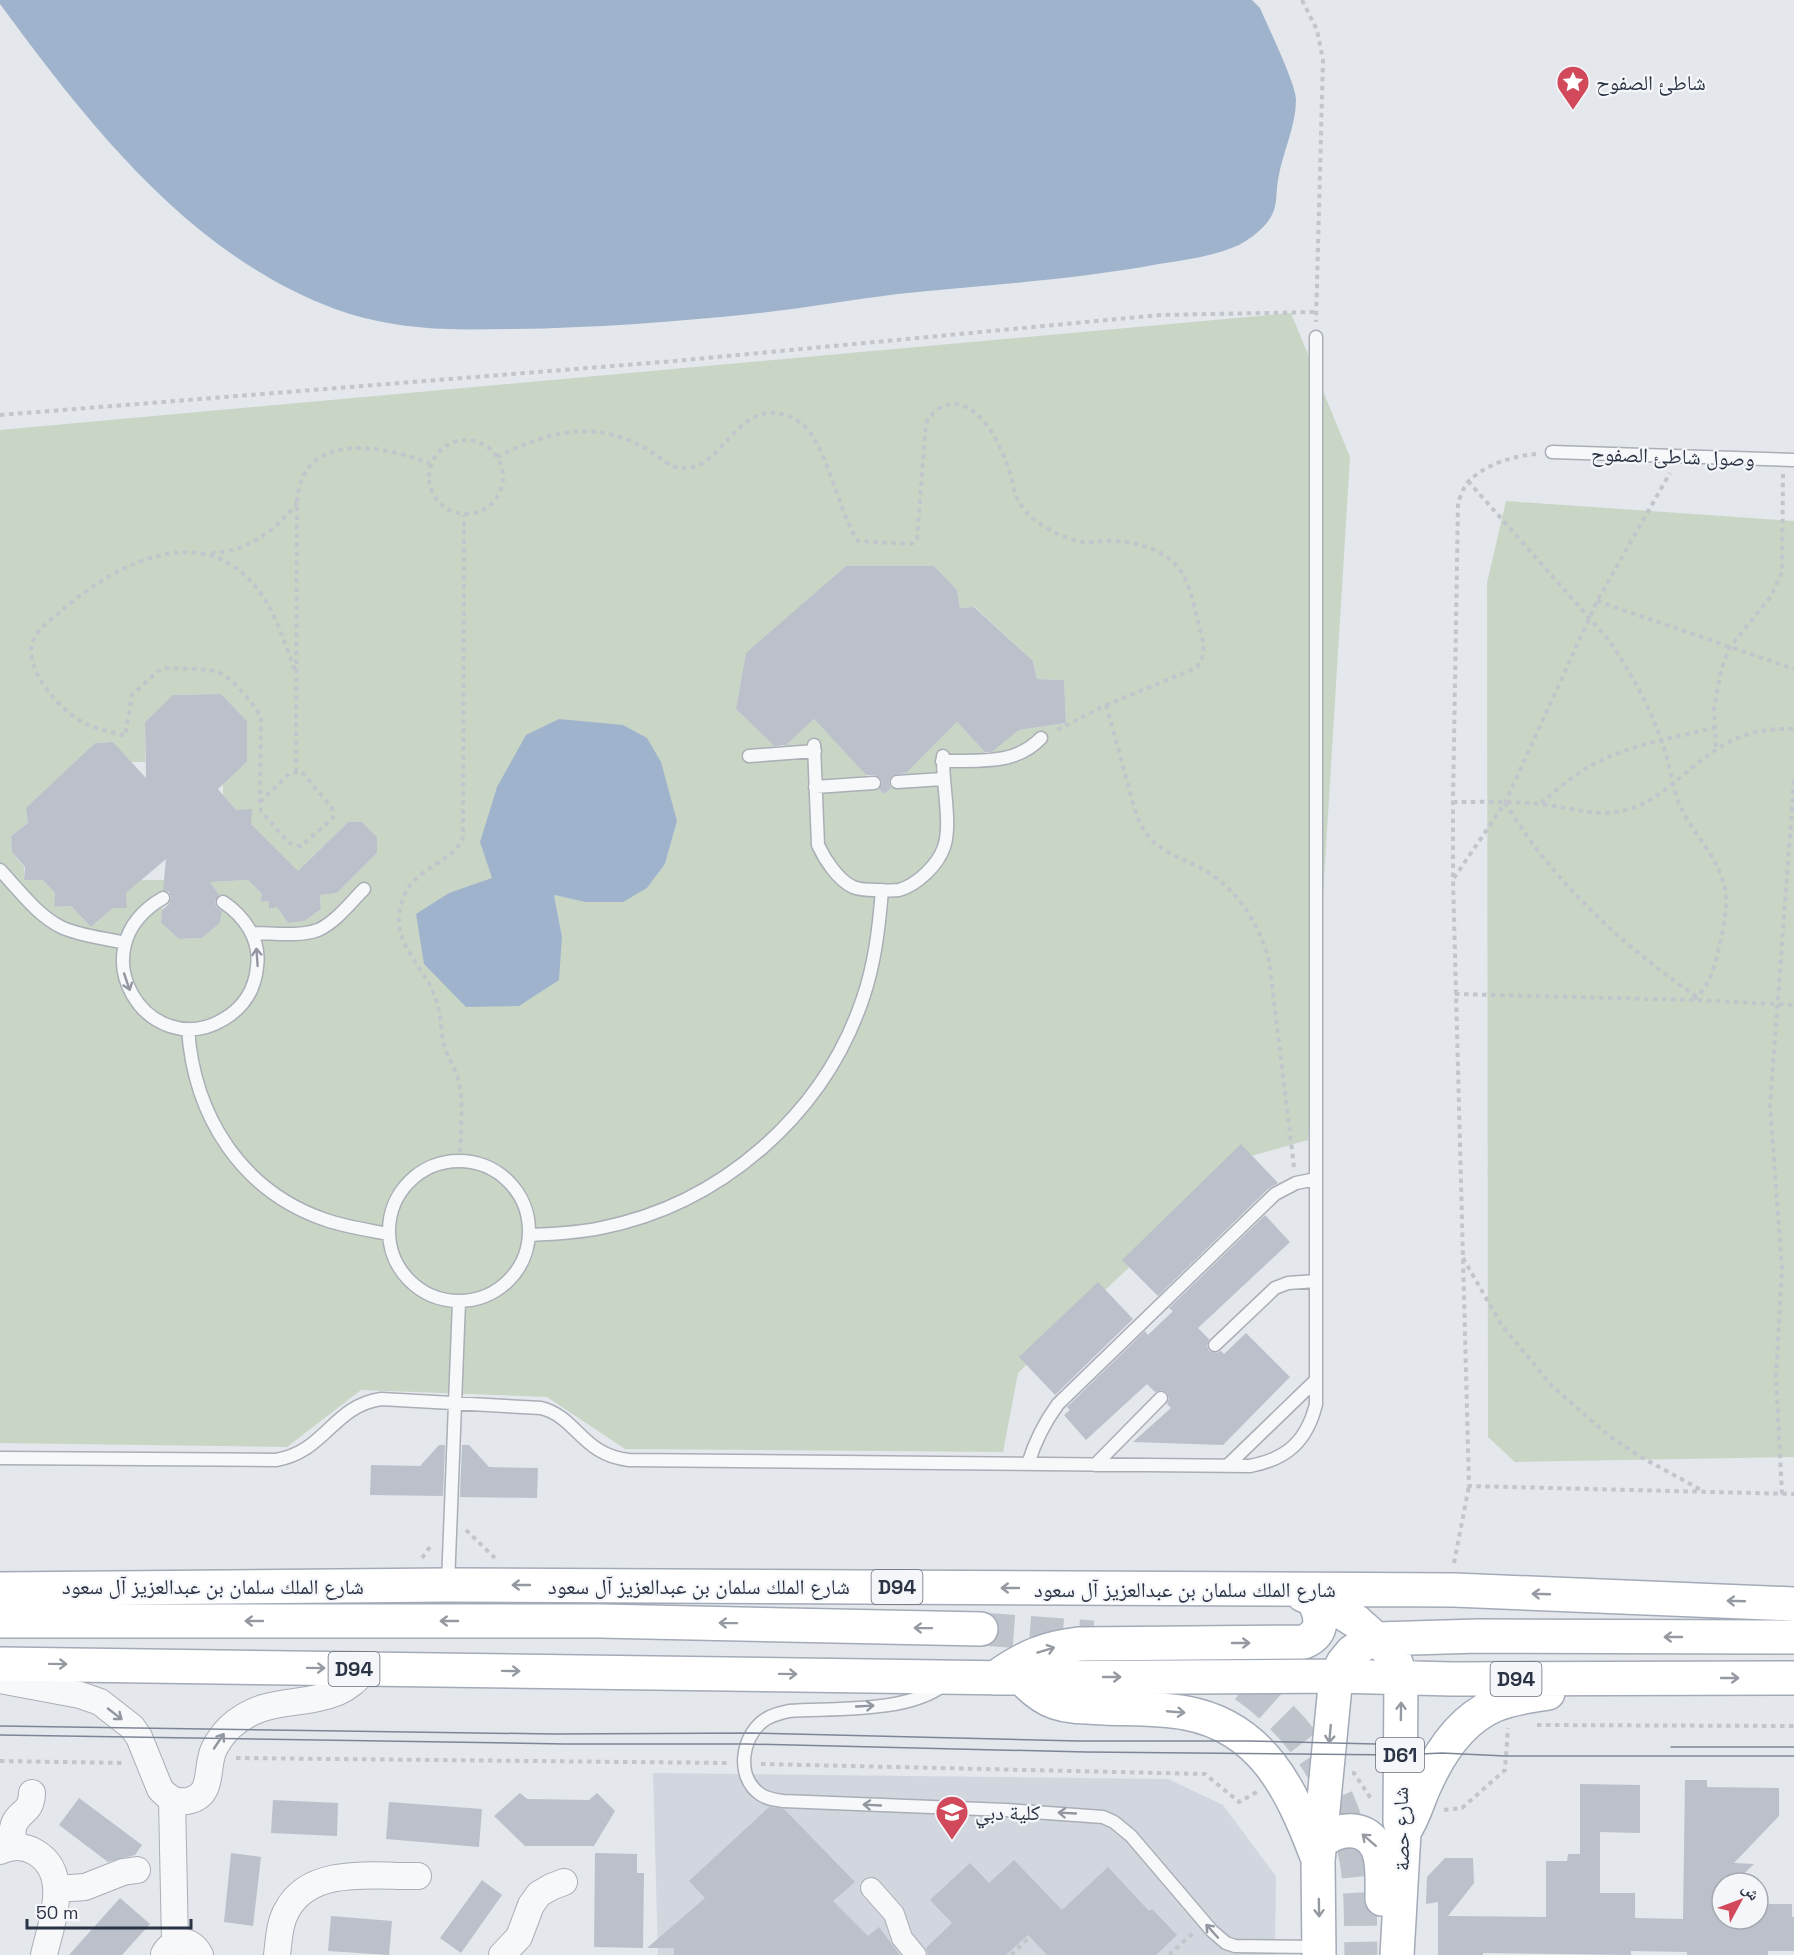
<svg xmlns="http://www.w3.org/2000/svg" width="1794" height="1955" font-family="'Space Grotesk','Noto Naskh Arabic',sans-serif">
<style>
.built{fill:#d2d6de}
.green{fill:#c9d6c5;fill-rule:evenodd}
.water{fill:#9fb4cc}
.building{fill:#bbc0ca}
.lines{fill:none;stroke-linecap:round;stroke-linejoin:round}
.primary-tunnel{stroke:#bfc3cb;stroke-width:33;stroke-dasharray:33 16;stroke-linecap:butt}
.service-casing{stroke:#a9aeb7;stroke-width:15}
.pedestrian-casing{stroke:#a9aeb7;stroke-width:22}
.minor-casing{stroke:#a9aeb7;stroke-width:28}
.primary-casing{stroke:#a3abb8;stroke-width:36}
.path{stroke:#c2c5cb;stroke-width:4;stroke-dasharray:4.5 4.5;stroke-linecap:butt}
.service{stroke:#f7f8fa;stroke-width:12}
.pedestrian{stroke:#f7f8fa;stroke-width:20}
.minor{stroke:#f7f8fa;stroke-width:26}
.primary{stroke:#fff;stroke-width:33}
.tram{stroke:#7d8696;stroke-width:1.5}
.oneway{stroke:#9196a0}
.oneway2{stroke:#959aa2}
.labels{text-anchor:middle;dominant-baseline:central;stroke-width:4.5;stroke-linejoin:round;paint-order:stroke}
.shield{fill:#f4f6f9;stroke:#676e7b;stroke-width:1.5}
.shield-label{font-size:20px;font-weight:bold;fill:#2b3445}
.poi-label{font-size:21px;fill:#2b3445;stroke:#f4f6f9;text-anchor:start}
.street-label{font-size:21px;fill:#2b3445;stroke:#f4f6f9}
</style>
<rect width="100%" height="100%" fill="#e4e7ec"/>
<path class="built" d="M653,1773L1168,1779L1223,1805L1276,1876L1275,1955H658Z"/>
<path class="green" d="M1291,313L1350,457L1308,1140L1244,1158L1018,1373L1003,1452L625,1449L547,1397L361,1390L287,1447L0,1443V430ZM846,566H934L957,590L960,608L975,607L1033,661L1037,679L1064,680L1066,723L1019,730L988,755L957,722L884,794L814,719L779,751L736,709L746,654ZM221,694L247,721V762L223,784V795L236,810H251V824L303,877L305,864L348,822H362L377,837V853L337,893L320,895L321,909L305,921L288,923L277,907L269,909V901L260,902L262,894L248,880L210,882L223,902L220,923L202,938L179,939L161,923L163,898L174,880H141L126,893V907L113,908L91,927L71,906L54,907L55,893L43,880L24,879V867L12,852L11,836L28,823L27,808L95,743L113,742L131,762H145V722L174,695ZM677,821L665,864L647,888L585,902L554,895L562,937L449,893Z
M1506,501L1794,521V1457L1515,1462L1488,1437L1487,583Z"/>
<path class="water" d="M0,0H1252L1260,8C1268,27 1296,84 1296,100C1296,127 1282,153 1278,180C1275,199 1279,209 1265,225C1258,233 1248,240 1239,245C1215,256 1185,260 1159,264C1073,280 985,285 898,294C849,300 800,309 751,314C672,322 593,328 514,329C492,329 470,330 448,329C411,328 370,322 335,309C190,255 89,125 0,4Z
M559,719L623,725L647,738L661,762L677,821L665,864L647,888L623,902H585L554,895L562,937L559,980L519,1006L466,1007L424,964L416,914L449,893L492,878L480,842L497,787L526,735Z"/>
<path class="building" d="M846,566H934L957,590L960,608L974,607L1033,661L1037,679L1064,680L1066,723L1019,730L992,752H985L957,722L906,773L892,776L889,782L891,788L884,794L879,789L882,783L880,778L874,775H866L814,719L786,745L774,746L736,709L746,653Z
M221,694L247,721V762L218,789L236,810L252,809L251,824L298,871L348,822H362L377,837V853L337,893L320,895L321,909L305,921L288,923L277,907L269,909V901L260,902L262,894L248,880L210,882L219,895L215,902L216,906L222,911L220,923L202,938L179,939L161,923L162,910L169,904L171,897L169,892L163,890L166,859L126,893L127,908H113L91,927L71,906L54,907L55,893L43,880H24L25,867L12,852L11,836L28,823L26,808L95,743L113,742L146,778L145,722L173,695Z
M1241,1144L1278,1183L1269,1188L1158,1296L1122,1260Z
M1265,1215L1290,1242L1198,1328L1209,1339L1207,1346L1209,1351L1216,1353L1221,1351L1224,1354L1246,1333L1290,1377L1223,1445L1133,1442L1171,1408L1167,1404L1169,1399L1167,1393L1162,1390L1155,1392L1147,1384L1086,1440L1064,1415L1070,1410L1067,1407L1145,1331L1148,1335L1173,1311L1169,1308Z
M1098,1282L1133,1319L1055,1395L1019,1357Z
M439,1445H445L443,1496L370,1495L371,1465L420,1466Z
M462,1445H469L489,1467L538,1468L537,1498L460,1497Z
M1685,1780H1707V1787L1779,1788V1816L1734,1863L1754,1864L1734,1883H1722V1919H1758V1904H1792V1917H1794V1951H1768V1955H1687V1952L1631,1951V1955L1483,1953V1955H1438V1902L1426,1904L1427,1877L1445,1858H1473L1474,1883L1448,1916L1546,1917V1861H1567L1568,1854H1580V1784L1640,1785V1833L1600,1832V1893H1635V1918L1683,1919Z
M520,1793L527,1799L589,1800L597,1793L615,1811L594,1846H525L494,1816Z
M79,1798L142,1845L135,1855L108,1862L59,1825Z
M273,1800L338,1803L337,1836L271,1833Z
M389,1802L482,1809L479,1847L386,1839Z
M769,1807L784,1809L855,1882L833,1901L868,1936L879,1927L900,1955H674V1948H647L705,1898L689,1881Z
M231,1853L261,1857L253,1926L224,1922Z
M595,1853L637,1854V1873H644L643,1948L594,1947Z
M1014,1860L1062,1910L1108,1867L1149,1911L1152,1909L1177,1935L1156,1955H1047L1028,1935L1006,1955H928L926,1948L952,1923L930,1900L970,1863L989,1883Z
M482,1880L502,1895L461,1953L440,1938Z
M120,1898L150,1924L122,1955H69Z
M331,1916L392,1921L389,1955L328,1951Z"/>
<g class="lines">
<path class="primary-tunnel" d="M981,1629L1093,1637
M1156,1645C1254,1670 1330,1748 1353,1846C1362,1881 1360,1919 1361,1955"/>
<g class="service-casing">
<path id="service" d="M1552,452L1794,460
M814,745L818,845C825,860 838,880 853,887C860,890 868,890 876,890C883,890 891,891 899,890C917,885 938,865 944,847C952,824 942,782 943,756
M749,756L815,751
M942,761C979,760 1014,766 1041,738
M897,782L943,779
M815,787L874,783
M0,870C19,890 37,915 61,927C80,936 104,938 125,943
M163,898C75,949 149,1064 224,1019C244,1007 255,989 257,967C261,939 244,916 223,902
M252,933C272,933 299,937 318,930C336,922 350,903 364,889
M188,1029C194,1116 241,1191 326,1220C346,1227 368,1230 389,1234
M389 1231a70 70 0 1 1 140 0a70 70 0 1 1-140 0Z
M529,1235C553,1234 578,1233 601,1228C722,1204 824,1114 863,998C875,963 879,927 882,890
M1215,1345L1275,1288L1288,1283L1316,1281
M0,1458L276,1460C325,1452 333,1406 381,1399L541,1408C577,1417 582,1455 629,1460L1250,1466C1287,1459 1307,1441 1316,1404V337
M1028,1464C1035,1441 1044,1423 1058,1404L1275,1194L1296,1183L1316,1179
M1095,1465L1161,1398
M1227,1466L1316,1380
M448,1584L459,1301
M945,1684C908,1713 836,1708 789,1711C780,1713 771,1715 763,1721C741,1738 736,1777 760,1794C767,1799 775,1800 783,1801L1006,1810L1103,1817L1114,1822L1131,1836L1212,1931L1226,1943L1235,1946L1318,1947"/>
</g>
<g class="pedestrian-casing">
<path id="pedestrian" d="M871,1888L894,1914L902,1938L916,1955"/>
</g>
<g class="minor-casing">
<path id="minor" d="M0,1680L80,1695L100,1702L132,1727L139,1737L160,1789C167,1797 175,1803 187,1801C215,1796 205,1768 214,1749C218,1741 224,1733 230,1727C266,1695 299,1708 338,1692C350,1687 358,1678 367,1669
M172,1800L175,1942
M13,1846C13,1839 11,1829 15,1822C22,1809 31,1813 32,1793
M0,1851C12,1846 23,1845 35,1852C72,1873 51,1923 44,1955
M56,1889L85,1887L123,1872L137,1870
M164,1954C174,1937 191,1938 200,1955
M277,1955C279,1940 279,1924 287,1910C311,1865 376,1877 418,1876
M502,1955L519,1937L531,1905L539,1894L551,1887L564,1882"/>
</g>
<g class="primary-casing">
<path id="primary" d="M0,1589L448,1585L1454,1590L1794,1604
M1303,1595L1335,1608L1357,1622L1388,1650L1396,1663L1401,1677L1400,1822L1404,1832L1397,1955
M0,1621H600L981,1629
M0,1664L1011,1678L1336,1676L1452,1679L1794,1678
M995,1678C1024,1657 1045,1648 1080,1644L1304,1642C1326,1632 1322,1614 1311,1597
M1022,1678C1049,1708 1066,1706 1104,1708C1131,1709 1160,1708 1186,1713C1262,1727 1291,1789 1316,1854
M1405,1830C1415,1815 1418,1799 1426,1783C1440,1752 1462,1719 1495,1705C1511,1698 1530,1696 1548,1693
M1320,1843C1340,1825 1373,1825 1380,1856C1383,1869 1382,1885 1382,1899
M1319,1955L1318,1861L1336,1676L1343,1663L1352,1652L1364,1644L1377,1639L1479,1636L1794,1637"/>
</g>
<path class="path" d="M1302,0L1317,30L1323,60L1316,322
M0,415L675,361L1160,315L1316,312
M429 477a37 37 0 1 1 74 0a37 37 0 1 1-74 0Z
M1536,454C1513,456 1486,464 1469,481C1464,486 1461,495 1458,502L1453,802V879L1469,1486L1794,1494
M497,457C549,431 594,419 647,449C661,457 670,470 687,468C726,466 741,388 798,421C826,437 838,513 858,541L910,544L915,542L917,539L926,423C932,412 941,404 955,404C984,406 1004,452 1011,476C1013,483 1013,491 1017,498C1021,506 1026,513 1034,519C1047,530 1066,539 1083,542C1094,543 1104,540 1115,541C1139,542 1169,551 1182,573C1191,587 1193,605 1198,621C1202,638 1209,653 1196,668L1106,705L1055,731
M1468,481L1607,638C1629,669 1648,703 1661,739C1669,759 1671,781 1678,801C1683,815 1693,828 1701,840C1731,884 1730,898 1719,948C1714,969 1710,986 1693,1000
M211,553C247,552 275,531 297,503
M1597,601L1794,669
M1106,705C1113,730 1120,755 1127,781C1132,798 1135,818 1146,833C1159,851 1176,856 1195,865C1234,884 1257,919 1269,960L1294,1167
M1716,747L1714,709L1721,670L1730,647L1771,596L1782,572L1783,474
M296,772L297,503C301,429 383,445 431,464
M260,802L290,773L302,772L332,808L333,818L301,846L289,843L261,811L260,802L261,717C254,704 232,678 218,672C208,668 178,669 165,668L158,671L132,695L125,736C112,732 98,729 86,724C62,713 22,669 33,641C37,629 51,620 60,612C103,574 177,529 233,566C270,590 281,634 296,673
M1453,802C1481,802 1511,801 1540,804C1572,807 1597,819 1630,809C1648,804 1662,792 1676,781C1716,748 1739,727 1794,729
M1505,803C1517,820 1528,839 1542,856C1587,912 1638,956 1697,997
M1541,803C1555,791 1569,779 1585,769C1623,746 1671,738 1714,728
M1454,878L1505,803L1597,601L1670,473
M1455,994L1693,1000L1794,1005
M460,1161C460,1138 464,1104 459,1083C456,1068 446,1056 443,1040C440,1023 441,1009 433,992C419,960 389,940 402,901C413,866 455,863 463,837L464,515
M1463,1258L1501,1324L1551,1385L1608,1435L1639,1456L1705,1492
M1782,1494L1776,1377L1782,1268L1770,1106L1794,781
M466,1530L495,1558
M422,1558L432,1544
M1454,1563L1469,1486
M1537,1725L1794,1726
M236,1758L729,1763
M0,1761L125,1763
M761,1764L1205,1774L1239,1802L1257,1792
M1352,1773H1354L1372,1800
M1444,1810L1462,1808L1505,1770L1508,1728
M1011,1955L1030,1937
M1169,1955L1193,1933"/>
<use href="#service" class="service"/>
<use href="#pedestrian" class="pedestrian"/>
<use href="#minor" class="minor"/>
<use href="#primary" class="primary"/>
<path class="tram" d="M0,1726L553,1734L752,1733L1078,1741H1249L1419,1745
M0,1735L565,1744H747L1086,1752L1400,1755L1442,1753L1505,1756H1794
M1671,1747H1794"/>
</g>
<defs><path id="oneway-shaft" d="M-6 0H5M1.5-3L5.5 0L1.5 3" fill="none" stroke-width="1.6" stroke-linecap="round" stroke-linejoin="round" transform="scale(1.5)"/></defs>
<g class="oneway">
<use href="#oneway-shaft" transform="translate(257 957) rotate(-94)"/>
<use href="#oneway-shaft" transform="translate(127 982) rotate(71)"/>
<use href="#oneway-shaft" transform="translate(865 1706) rotate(-3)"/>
<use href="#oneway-shaft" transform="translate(115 1714) rotate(38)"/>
<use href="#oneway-shaft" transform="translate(219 1741) rotate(-56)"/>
<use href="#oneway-shaft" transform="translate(872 1805) rotate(-177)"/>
<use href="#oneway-shaft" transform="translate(1067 1813) rotate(-177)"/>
<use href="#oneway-shaft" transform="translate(1212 1931) rotate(-132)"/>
</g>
<g class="oneway2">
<use href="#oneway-shaft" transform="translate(521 1585) rotate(-180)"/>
<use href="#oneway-shaft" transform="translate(1010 1588) rotate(-180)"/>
<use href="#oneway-shaft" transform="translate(1541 1594) rotate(-178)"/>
<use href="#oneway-shaft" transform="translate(1736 1601) rotate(-178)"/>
<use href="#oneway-shaft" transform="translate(254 1621) rotate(180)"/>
<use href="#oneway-shaft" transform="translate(449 1621) rotate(180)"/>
<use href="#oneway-shaft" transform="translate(728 1623) rotate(-179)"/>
<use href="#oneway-shaft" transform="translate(923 1628) rotate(-179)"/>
<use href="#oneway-shaft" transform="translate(1673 1637) rotate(-180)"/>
<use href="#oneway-shaft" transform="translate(1241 1643)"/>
<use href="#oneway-shaft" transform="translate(1046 1650) rotate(-17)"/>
<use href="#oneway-shaft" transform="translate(58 1664) rotate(1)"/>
<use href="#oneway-shaft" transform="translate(316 1668) rotate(1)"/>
<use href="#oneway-shaft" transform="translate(511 1671) rotate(1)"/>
<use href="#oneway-shaft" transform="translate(788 1674) rotate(1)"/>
<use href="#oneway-shaft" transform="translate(1112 1677)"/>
<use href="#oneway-shaft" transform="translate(1730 1678)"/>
<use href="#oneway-shaft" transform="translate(1401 1711) rotate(-89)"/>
<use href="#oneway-shaft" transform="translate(1176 1712) rotate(5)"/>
<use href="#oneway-shaft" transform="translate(1330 1734) rotate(95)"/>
<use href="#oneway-shaft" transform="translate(1369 1840) rotate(-139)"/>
<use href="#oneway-shaft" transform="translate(1319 1908) rotate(89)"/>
</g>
<defs>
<g id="sight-pin" transform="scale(1.725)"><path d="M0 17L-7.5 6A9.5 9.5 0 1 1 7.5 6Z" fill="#d1495b" stroke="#f4f6f9"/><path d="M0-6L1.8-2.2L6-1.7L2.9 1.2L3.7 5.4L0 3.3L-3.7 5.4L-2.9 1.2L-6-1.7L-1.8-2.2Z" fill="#fff"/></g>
<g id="school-pin" transform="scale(1.725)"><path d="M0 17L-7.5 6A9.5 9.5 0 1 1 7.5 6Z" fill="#d1495b" stroke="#f4f6f9"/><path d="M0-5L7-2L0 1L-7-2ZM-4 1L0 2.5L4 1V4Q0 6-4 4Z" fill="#fff"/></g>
</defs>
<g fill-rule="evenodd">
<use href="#sight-pin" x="1573" y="82"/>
<use href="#school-pin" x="952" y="1812"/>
</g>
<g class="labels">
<g class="shield">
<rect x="871.5" y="1570" width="51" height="34" rx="4.5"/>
<rect x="328.5" y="1652" width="51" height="34" rx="4.5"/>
<rect x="1490.5" y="1662" width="51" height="34" rx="4.5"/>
<rect x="1376" y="1738" width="48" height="34" rx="4.5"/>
</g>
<g class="shield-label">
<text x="897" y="1587">D94</text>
<text x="354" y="1669">D94</text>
<text x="1516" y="1679">D94</text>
<text x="1400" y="1755">D61</text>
</g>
<g class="poi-label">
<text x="1596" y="82">شاطئ الصفوح</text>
<text x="975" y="1812">كلية دبي</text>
</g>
<g class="street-label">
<text transform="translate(1673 456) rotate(2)">وصول شاطئ الصفوح</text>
<text x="213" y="1586">شارع الملك سلمان بن عبدالعزيز آل سعود</text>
<text x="699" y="1586">شارع الملك سلمان بن عبدالعزيز آل سعود</text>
<text x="1185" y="1589">شارع الملك سلمان بن عبدالعزيز آل سعود</text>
<text transform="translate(1401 1829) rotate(-91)">شارع حصة</text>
</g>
</g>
<g transform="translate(1740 1901) rotate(49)"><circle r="28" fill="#f4f6f9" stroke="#a4a8b1" stroke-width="1.5"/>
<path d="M0-4.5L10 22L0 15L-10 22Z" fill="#d1495b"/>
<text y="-9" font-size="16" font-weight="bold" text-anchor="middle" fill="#2b3445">ش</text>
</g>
<path d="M27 1919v9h164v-9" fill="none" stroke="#2b3445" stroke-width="3"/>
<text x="36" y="1919" font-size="18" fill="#2b3445" stroke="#f4f6f9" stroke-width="4.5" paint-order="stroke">50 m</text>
</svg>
